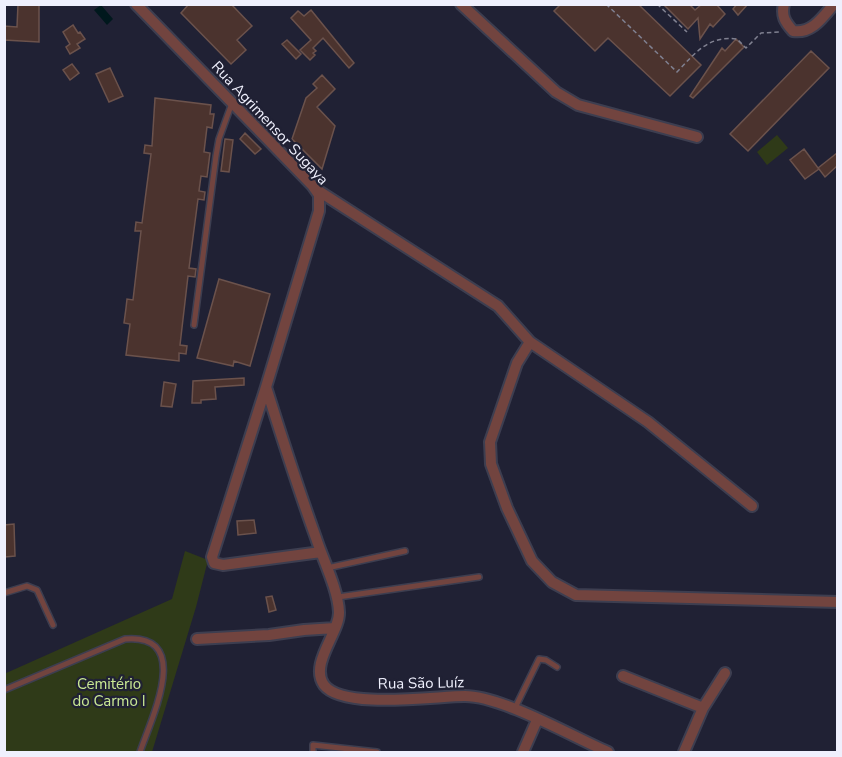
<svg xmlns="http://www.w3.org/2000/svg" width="842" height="757" font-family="'Nunito Sans',sans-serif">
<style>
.green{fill:#2f3a18}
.water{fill:#00181d}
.building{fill:#4b332e;stroke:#6b524c;stroke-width:1.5}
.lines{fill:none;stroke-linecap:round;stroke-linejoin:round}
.service-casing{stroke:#3d3e50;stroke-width:8}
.minor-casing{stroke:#3d3e50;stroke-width:14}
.path{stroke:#808191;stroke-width:1.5;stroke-dasharray:4.5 3;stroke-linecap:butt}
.service{stroke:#72443f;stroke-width:5}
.minor{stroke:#72443f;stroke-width:10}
.labels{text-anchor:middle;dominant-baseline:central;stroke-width:4.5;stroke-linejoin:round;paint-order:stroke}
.street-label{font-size:15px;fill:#eff0fd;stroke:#202134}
.park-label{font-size:15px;fill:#cae994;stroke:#202134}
</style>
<rect width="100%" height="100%" fill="#202134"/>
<path class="green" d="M777,135L788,148L767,165L757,152Z
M185,551L208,560L196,607L152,752H5L4,674L172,599Z"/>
<path class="water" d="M101,5L113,19L107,25L94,10Z"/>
<path class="building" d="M18,4H39V42L4,40V26L17,27Z
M189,4H231L252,26L237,40L246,50L231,64L181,13Z
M561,4H638L701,65L670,96L608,38L595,51L554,11Z
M663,4H689L695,10L702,4H716L725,14L713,27L710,24L700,39L698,18L688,29Z
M737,4H748L738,15L733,9Z
M311,10L354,63L349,68L323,38L313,48L316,51L313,53L315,55L310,60L300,50L311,40L291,18L298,11L304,16Z
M73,25L78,33L80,32L85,39L77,44L80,48L70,54L66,47L70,44L63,32Z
M736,39L744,47L693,98L690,96L722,48L725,51Z
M287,40L301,54L296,59L282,44Z
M811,51L829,68L748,151L730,134Z
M72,64L79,73L70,80L63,70Z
M110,68L123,96L109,102L96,74Z
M322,75L335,89L317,107L335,126L322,169L292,139L306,98L317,88L313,84Z
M155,98L211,105L210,114H214L212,128L207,127L204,152L210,153L207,177L201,176L199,191L205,192L204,200L198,199L189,268L196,269L195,277L188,276L180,345L187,346L186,354L179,353V361L126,355L130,324L124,323L126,308L127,299L133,300L141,231H135L136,222L142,223L151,154L144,153L145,145L152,146Z
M245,133L261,149L255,154L240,139Z
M225,139L233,140L229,172L221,171Z
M804,149L818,168L837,153V166L825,177L819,169L805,179L790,160Z
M219,279L270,294L250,366L234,361L233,366L197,358Z
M244,378V385L215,387L216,399L201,400V403H192L193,381Z
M164,382L176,384L172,407L161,406Z
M254,520L256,533L238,535L237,521Z
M14,524L15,556L5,557L4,525Z
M272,596L276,610L269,612L266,597Z"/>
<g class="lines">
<g class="service-casing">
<path id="service" d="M194,325L216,156L219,139L232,103
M327,568L405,551
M4,593L27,586L37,590L53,625
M338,597L479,577
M4,690L125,639C194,633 151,719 140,752
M515,708L539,659L546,660L557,667
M313,752V745L377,752"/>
</g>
<g class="minor-casing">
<path id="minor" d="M136,4L312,185L319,195V211L266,387L212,557L214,563L223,565L321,552
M461,4L556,92L578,105L697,137
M784,4C781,16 785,22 793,31C812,34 823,17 834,4
M317,190L498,306L530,342L648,422L752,506
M530,342L517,363L490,442L491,464L507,508L532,561L552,582L576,595L838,602
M266,387C282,438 298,488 316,538C323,560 338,589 339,612C340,632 309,664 324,685C343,710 436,696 465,696C502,696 573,737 608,752
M197,639L269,635L304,630L335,628
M623,676L703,708L725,673
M523,752L537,720
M684,752L703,708"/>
</g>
<path class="path" d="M606,4L677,72C695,53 709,35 737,39L746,48L761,33L780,32
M657,4L687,32"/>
<use href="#service" class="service"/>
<use href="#minor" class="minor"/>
</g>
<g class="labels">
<g class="street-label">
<text transform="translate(270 123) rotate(47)">Rua Agrimensor Sugaya</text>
<text transform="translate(421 683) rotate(-1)">Rua São Luíz</text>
</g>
<g class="park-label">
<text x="109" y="684">Cemitério<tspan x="109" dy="17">do Carmo I</tspan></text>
</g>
</g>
<rect width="842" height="757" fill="none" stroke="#eff0fd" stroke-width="12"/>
</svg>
